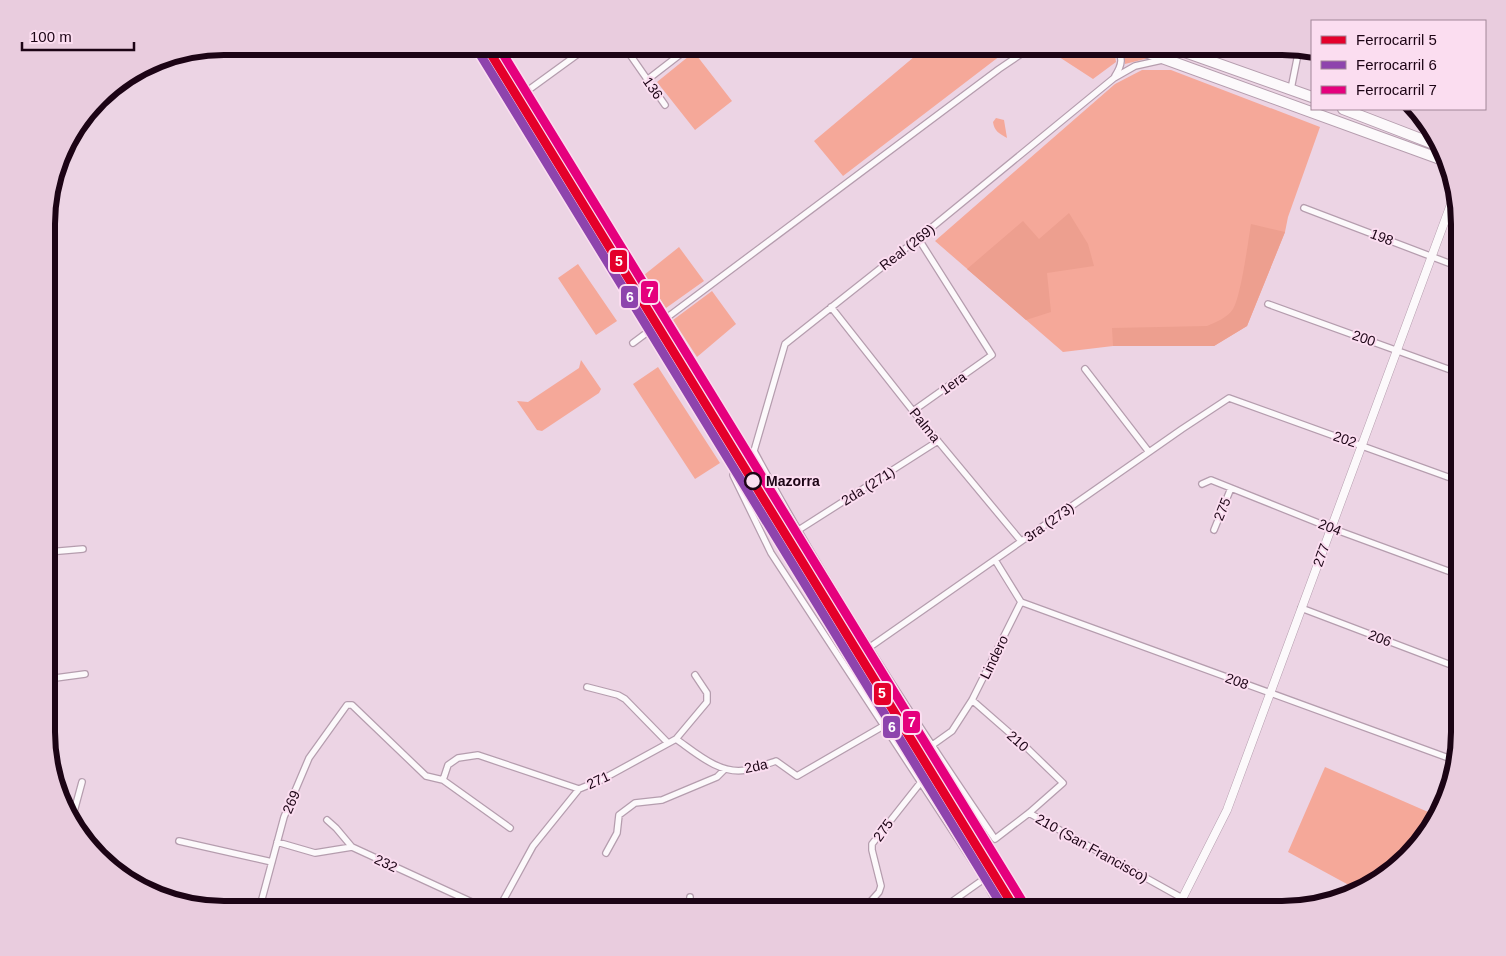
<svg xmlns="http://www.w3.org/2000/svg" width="1506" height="956" font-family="Arial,sans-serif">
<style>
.green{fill:#f5a899}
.forest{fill:#ed9f8f}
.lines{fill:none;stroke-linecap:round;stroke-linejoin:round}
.minor-casing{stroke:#b59dae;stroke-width:8}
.tertiary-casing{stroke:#b59dae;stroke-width:9}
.trunk-casing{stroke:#b59dae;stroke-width:12}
.minor{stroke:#fcf9fb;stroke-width:5.5}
.tertiary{stroke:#fcf9fb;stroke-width:8}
.trunk{stroke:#fcf9fb;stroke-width:10}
.rail{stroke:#bab4b8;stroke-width:2.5;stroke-dasharray:10 5;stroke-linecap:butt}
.rail-1-casing{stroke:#fbddf0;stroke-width:12}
.rail-2-casing{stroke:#fbddf0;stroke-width:12}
.rail-3-casing{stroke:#fbddf0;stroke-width:12}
.rail-1{stroke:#e4002b;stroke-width:9}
.rail-2{stroke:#8e44ad;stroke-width:9}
.rail-3{stroke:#e5007d;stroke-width:9}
.stop-dot{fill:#fbddf0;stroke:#1c0415;stroke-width:2.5}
.labels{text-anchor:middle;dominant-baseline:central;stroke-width:4;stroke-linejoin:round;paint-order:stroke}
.street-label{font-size:14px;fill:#1c0415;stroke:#fbddf0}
.stop-label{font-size:14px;font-weight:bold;fill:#1c0415;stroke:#fbddf0;text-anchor:start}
.rim{fill:none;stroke:#1c0415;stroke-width:6}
.line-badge{stroke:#fbddf0;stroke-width:2}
.badge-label{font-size:14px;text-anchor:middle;font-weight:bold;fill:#fff}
</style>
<rect width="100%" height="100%" fill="#ecd4e4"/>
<path class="green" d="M927,46H1013L843,176L814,141Z
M1046,46H1108L1115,55L1116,62L1093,79L1053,53H1036Z
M1119,46L1149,58L1125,64L1124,55Z
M694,52L732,101L695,130L657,82Z
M1142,70H1171L1320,127L1288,217L1285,232L1247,326L1214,346H1113L1063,352L935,241L1115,84Z
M996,118L1004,120L1007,138C1000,134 994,131 993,122Z
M679,247L704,281L666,308L644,275Z
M578,264L617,321L596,335L558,278Z
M712,291L736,324L697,357L673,320Z
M581,360L601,389L599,393L542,431L537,430L517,401L528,402L579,368Z
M658,367L720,463L695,479L633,384Z
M1325,767L1435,815L1430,830L1371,886L1358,890L1288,852Z"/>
<path class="forest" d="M1069,213L1088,244L1094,266L1047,273L1051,312L1026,320L967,269L1023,221L1039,239Z
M1251,224L1285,232L1247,326L1214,346H1113L1112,328L1207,326C1216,322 1227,318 1233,309C1241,296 1248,242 1251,224Z"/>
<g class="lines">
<g class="minor-casing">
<path id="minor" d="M494,46L523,94L589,46
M624,46L665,105
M1115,76C1122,65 1124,57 1115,46
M647,80L691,46
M1291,89L1299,49
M1304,208L1459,267
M1268,304L1459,373
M831,307L913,411L1021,541
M633,343L999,69L1033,46
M1085,369L1149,452
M913,411L992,355L918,238
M754,451C826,585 909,713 995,839L1029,813L1063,783L1028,749L972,700
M754,451L785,344L925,233L1114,78L1135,66L1162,60
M754,451C743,458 737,463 733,475L771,553L984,879L997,903L999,909
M1202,484L1211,480L1331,528L1459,575
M1214,530L1231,488
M797,531L938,441
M48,552L83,549
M1021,602L1454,760
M1301,608L1459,668
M870,647L1182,429L1229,398L1459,481
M48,679L85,674
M587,687L618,695L625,699L668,743
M676,739C696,753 720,775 746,770C756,768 767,764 776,761L797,776L885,725
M931,746L952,731L972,700L1021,602L995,560
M443,780L448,765L458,758L478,755L579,789
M1029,813L1182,898
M72,819L82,782
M327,820L336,828L352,847
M179,841L272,862
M277,842L315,853L352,847L489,910
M606,853L617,833L619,815L635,803L662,800L717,777L725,769
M950,909V903L984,879
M259,910L284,817L309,758L347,705H352L426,776L443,780L510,828
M498,910L533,846L579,789L601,780L676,739L707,702V693L695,675
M689,910L690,897
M863,910L879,892L881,886L872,850V844L921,782"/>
</g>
<g class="tertiary-casing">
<path id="tertiary" d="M1177,909L1227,810L1454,196"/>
</g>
<g class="trunk-casing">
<path id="trunk" d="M1129,46L1443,160
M1168,46L1312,97
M1343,109L1439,146"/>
</g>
<use href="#minor" class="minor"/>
<use href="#tertiary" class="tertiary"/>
<use href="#trunk" class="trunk"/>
<path class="rail" d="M949,802L981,841L1027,909"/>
<g class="rail-1-casing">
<path id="rail-1" d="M486,46C664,333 837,622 1015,909"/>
</g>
<g class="rail-2-casing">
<path id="rail-2" d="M478,51C655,336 827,624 1004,909"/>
</g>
<g class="rail-3-casing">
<path id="rail-3" d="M498,46C675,331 847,619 1024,904"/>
</g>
<use href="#rail-1" class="rail-1"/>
<use href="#rail-2" class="rail-2"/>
<use href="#rail-3" class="rail-3"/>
</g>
<circle class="stop-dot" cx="753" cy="481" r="8"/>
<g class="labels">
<g class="street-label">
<text transform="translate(653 88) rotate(55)">136</text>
<text transform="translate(1382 237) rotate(21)">198</text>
<text transform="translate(907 247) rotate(-38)">Real (269)</text>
<text transform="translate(1364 338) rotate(19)">200</text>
<text transform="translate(953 383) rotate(-35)">1era</text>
<text transform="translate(925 425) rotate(51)">Palma</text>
<text transform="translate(1345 439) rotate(19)">202</text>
<text transform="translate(868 486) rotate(-32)">2da (271)</text>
<text transform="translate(1222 509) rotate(-68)">275</text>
<text transform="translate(1049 522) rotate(-35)">3ra (273)</text>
<text transform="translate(1330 527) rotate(21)">204</text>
<text transform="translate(1321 555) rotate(-70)">277</text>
<text transform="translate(1380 638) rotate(21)">206</text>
<text transform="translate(994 657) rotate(-64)">Lindero</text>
<text transform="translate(1237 681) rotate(20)">208</text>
<text transform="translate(1018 741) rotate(42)">210</text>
<text transform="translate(756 766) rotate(-12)">2da</text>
<text transform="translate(598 780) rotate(-25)">271</text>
<text transform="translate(291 802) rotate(-67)">269</text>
<text transform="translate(883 830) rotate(-54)">275</text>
<text transform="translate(1092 848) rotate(29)">210 (San Francisco)</text>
<text transform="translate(386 863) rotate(24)">232</text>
</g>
<g class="stop-label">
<text x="766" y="481">Mazorra</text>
</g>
</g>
<path d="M0 0H1506V956H0ZM224 55H1282A169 169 0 0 1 1451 224V732A169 169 0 0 1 1282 901H224A169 169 0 0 1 55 732V224A169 169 0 0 1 224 55Z" fill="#e9ccde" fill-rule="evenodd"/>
<path class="rim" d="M224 55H1282A169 169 0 0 1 1451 224V732A169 169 0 0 1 1282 901H224A169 169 0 0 1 55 732V224A169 169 0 0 1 224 55Z"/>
<g class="line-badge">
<rect x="609" y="249" width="19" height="24" rx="5" fill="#e4002b"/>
<rect x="640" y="280" width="19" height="24" rx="5" fill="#e5007d"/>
<rect x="620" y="285" width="19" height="24" rx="5" fill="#8e44ad"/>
<rect x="873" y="682" width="19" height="24" rx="5" fill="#e4002b"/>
<rect x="902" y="710" width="19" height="24" rx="5" fill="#e5007d"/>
<rect x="882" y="715" width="19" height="24" rx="5" fill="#8e44ad"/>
</g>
<g class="badge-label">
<text x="619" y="266">5</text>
<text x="650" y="297">7</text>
<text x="630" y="302">6</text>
<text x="882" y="698">5</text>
<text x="912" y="727">7</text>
<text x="892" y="732">6</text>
</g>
<rect x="1311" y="20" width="175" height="90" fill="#fbddf0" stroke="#a28698"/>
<rect x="1321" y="36" width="25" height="8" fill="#e4002b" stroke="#a28698"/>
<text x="1356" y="45" font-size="15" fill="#1c0415">Ferrocarril 5</text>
<rect x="1321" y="61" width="25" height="8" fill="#8e44ad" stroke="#a28698"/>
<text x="1356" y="70" font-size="15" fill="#1c0415">Ferrocarril 6</text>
<rect x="1321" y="86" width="25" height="8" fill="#e5007d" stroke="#a28698"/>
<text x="1356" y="95" font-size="15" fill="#1c0415">Ferrocarril 7</text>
<path d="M22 42v8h112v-8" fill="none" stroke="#1c0415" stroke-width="2.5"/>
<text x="30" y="42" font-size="15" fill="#1c0415" stroke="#fbddf0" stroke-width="4" paint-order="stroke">100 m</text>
</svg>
